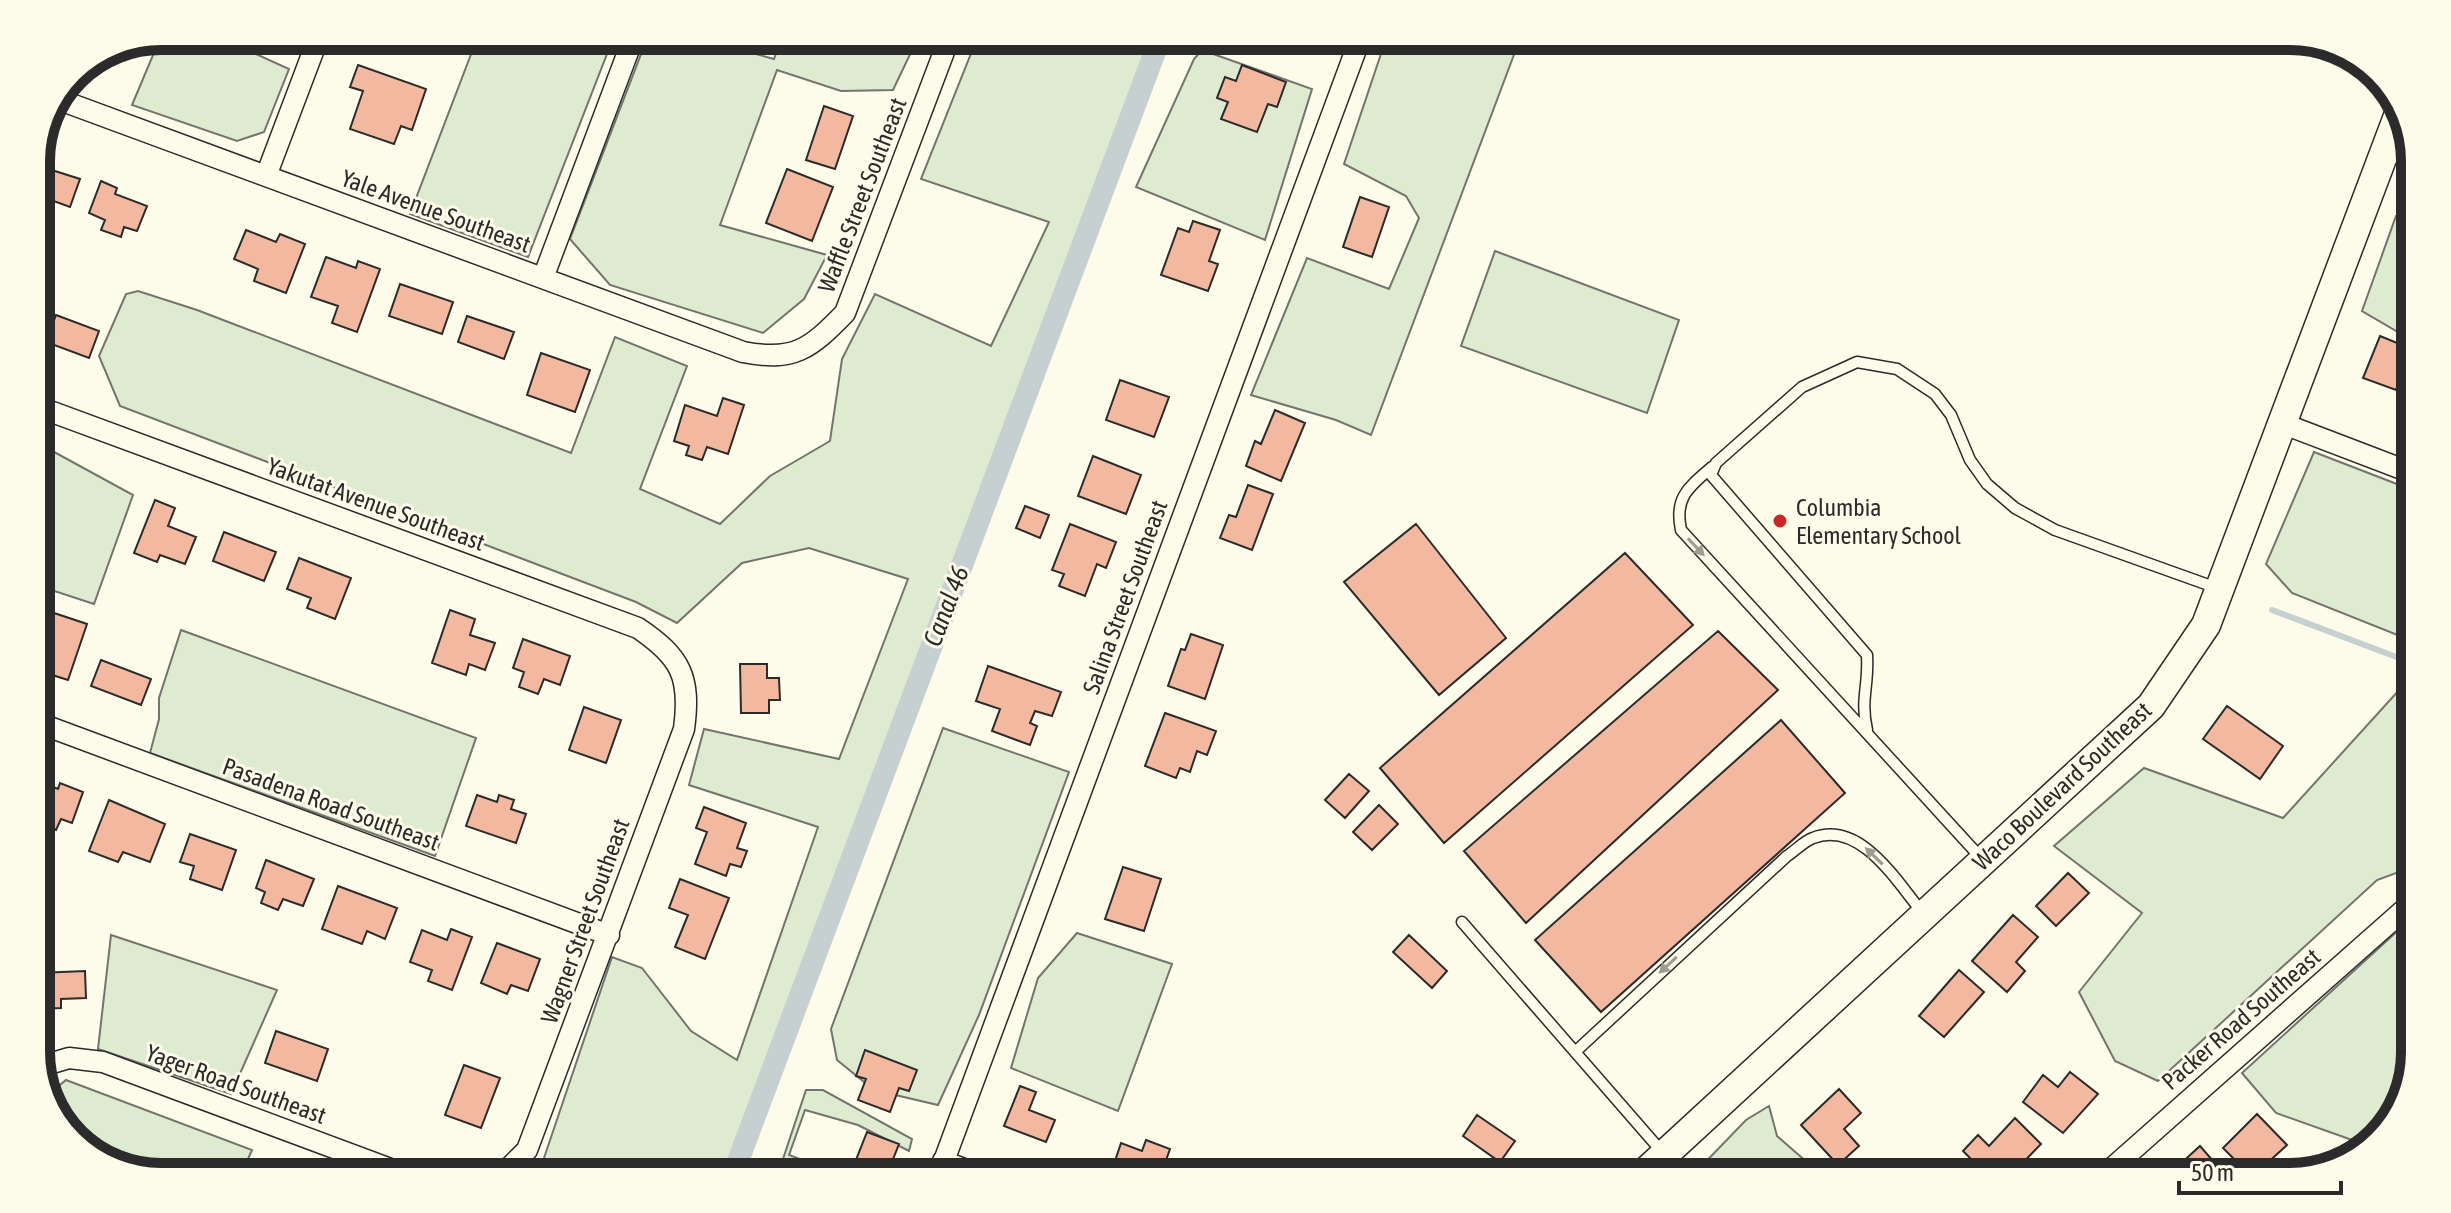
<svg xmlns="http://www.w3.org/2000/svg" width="2451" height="1213" font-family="'Asap Condensed',sans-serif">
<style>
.green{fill:#deebd1;stroke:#74746e;stroke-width:2}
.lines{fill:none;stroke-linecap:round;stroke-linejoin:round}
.stream{stroke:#c7d0d0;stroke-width:6}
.canal{stroke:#c7d0d0;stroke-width:22}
.building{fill:#f2b8a0;stroke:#2b2b2b;stroke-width:2}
.lane-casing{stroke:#2b2b2b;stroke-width:13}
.street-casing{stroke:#2b2b2b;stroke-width:23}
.secondary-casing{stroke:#2b2b2b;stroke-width:31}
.lane{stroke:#fdfbea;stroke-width:10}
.street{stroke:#fdfbea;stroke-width:20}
.secondary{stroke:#fdfbea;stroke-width:28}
.oneway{fill:#9e9d94}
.poi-dot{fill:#c62828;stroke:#fdfbea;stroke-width:3}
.labels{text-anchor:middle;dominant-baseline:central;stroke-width:6;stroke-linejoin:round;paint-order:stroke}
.street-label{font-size:24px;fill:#2b2b2b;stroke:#fdfbea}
.poi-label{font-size:24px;fill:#2b2b2b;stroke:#fdfbea;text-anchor:start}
.water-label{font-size:26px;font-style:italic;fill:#2b2b2b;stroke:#fdfbea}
.rim{fill:none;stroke:#2b2b2b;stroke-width:10}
</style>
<rect width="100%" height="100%" fill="#fdfbea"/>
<path class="green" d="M161,36H216L289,69L264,132L237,141L132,105Z
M478,36H614L528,257L410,214Z
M648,36H691L774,59L782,36H899L915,44L893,90L841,91L777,70L720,225L827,255L804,299L763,333L610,285L570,239Z
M978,36H1154L725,1177H571L544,1158L612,957L642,968L691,1031L737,1060L818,827L689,785L704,729L839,759L908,579L809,548L742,563L677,623L636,602L120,406L99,356L126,294L138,291L197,310L571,453L615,337L687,366L640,489L720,524L770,476L830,441L842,359L875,294L991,346L1049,222L921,179Z
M1387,36H1521L1371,435L1336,420L1251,395L1307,258L1389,289L1419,218L1406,196L1344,164Z
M1202,50L1312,89L1265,240L1136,187L1194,59Z
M2415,206V342L2362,311L2396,216Z
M1495,251L1679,320L1647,413L1461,346Z
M45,447L133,495L94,604L36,585V448Z
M2314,452L2415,491V642L2292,593L2266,564Z
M181,630L476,738L435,856L150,753L159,719V698Z
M2410,678L2415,680V866L2377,880L2158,1081L2115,1061L2079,992L2142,913L2054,846L2144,768L2283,818Z
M943,728L1069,772L979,1015L938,1105L874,1090L837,1060L831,1029Z
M2415,915V1052L2404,1099L2355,1141L2276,1113L2242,1073Z
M1077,933L1172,964L1118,1111L1011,1068L1038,978Z
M111,935L277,990L231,1094L98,1049Z
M66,1080L252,1150L240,1177C164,1177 78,1181 48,1095Z
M806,1090H823L912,1139L909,1151L858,1125L805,1110L789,1155L847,1177H777Z
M1769,1106L1777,1136L1824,1177H1691L1746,1120Z"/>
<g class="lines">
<path class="stream" d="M2272,610L2415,664"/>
<path class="canal" d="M732,1177L1161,36"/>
</g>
<path class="building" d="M358,65L426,89L412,130L401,126L394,144L350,129L363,91L350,87Z
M1242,65L1286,82L1277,107L1268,104L1257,132L1221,119L1228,102L1217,98L1225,77L1236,81Z
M824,106L853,116L835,169L806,160Z
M36,165L80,179L70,207L51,200L46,212L36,209Z
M787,169L833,187L812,241L766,223Z
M101,181L117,188L115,194L147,206L137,231L124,227L121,237L101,230L105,220L89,213Z
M1360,197L1389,207L1372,257L1343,247Z
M1193,221L1220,230L1209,261L1218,264L1208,291L1161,275L1178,228L1189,232Z
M246,230L276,242L280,234L305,244L286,293L254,281L258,269L234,259Z
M326,257L356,268L358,261L380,269L357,332L332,323L338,306L311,297Z
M400,284L453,302L442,334L389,316Z
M56,315L99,331L89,358L46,342Z
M467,316L514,332L504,359L458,342Z
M2380,336L2412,349L2396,390L2363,378Z
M541,353L590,370L575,412L527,395Z
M1120,380L1169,397L1154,437L1106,420Z
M723,398L744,405L728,454L707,447L702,460L686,455L689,446L674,441L685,405L717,416Z
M1275,410L1305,423L1281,481L1246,466L1255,441L1261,444Z
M1093,456L1141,475L1126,514L1078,496Z
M1248,485L1273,494L1252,550L1220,538L1229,515L1236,517Z
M155,500L175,508L168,526L196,537L185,564L160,555L157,562L134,553Z
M1025,506L1049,515L1040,538L1016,528Z
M1070,524L1116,542L1106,568L1097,564L1085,596L1059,586L1064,574L1052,570Z
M1416,524L1506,638L1439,695L1344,582Z
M224,532L276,552L264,581L213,561Z
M1625,553L1693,625L1444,843L1380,768Z
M299,558L351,578L335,619L307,608L311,598L287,589Z
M36,607L87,624L68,680L46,673L52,657L36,652Z
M450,610L475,619L470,635L495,643L485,670L469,664L466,675L432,663Z
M1718,631L1778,690L1526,923L1464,851Z
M1191,634L1223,645L1205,699L1168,686L1181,649L1185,650Z
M523,639L570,656L560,685L544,679L538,694L519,687L524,672L513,668Z
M101,660L151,679L141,705L91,686Z
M740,664H767V678H779L780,700H769V713H741Z
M988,666L1061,692L1052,716L1035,711L1030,723L1037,726L1030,745L992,731L1000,709L976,701Z
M2227,706L2283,746L2260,779L2203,739Z
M584,707L621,720L606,763L569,750Z
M1165,713L1216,731L1207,755L1197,751L1190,772L1180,768L1176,778L1145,766Z
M1781,720L1845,793L1601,1012L1535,940Z
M1349,774L1369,791L1345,818L1325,800Z
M36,780L58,789L60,783L83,792L72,823L61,819L56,830L40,824L44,813L36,810Z
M477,795L497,802L499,795L514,800L511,809L526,814L516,843L466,826Z
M109,800L165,824L150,862L123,852L118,862L89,851Z
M1379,805L1398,824L1372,850L1353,832Z
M704,807L746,823L737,848L747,851L741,867L730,864L726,876L695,864L707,832L696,828Z
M190,834L236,850L222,890L190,879L194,866L180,862Z
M266,860L314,879L303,906L283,899L278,910L261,903L265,892L256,888Z
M1123,867L1161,879L1144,931L1105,919Z
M2068,873L2089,893L2056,926L2036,906Z
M680,879L729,898L705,959L675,947L688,915L669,908Z
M338,886L397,908L385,939L367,931L362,944L322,929Z
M2013,915L2038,937L2016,962L2025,971L2007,992L1972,961Z
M451,929L472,937L452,990L428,981L432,970L410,962L422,930L447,940Z
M1409,935L1447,971L1432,988L1393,952Z
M497,943L540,959L528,991L511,985L507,994L481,983Z
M1959,970L1984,992L1944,1037L1919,1016Z
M85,971L86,998L61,999V1008L39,1009L38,973Z
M276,1031L328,1049L317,1081L265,1063Z
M865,1050L917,1070L909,1091L899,1088L890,1112L858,1100L866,1079L856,1076Z
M464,1065L500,1078L481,1128L445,1115Z
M2070,1072L2098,1094L2063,1133L2023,1102L2043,1075L2058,1087Z
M1020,1086L1036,1092L1029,1110L1055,1120L1046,1142L1004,1126Z
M1839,1089L1861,1113L1844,1129L1859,1146L1838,1165L1801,1125Z
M2257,1114L2287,1145L2252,1177L2223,1148Z
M1477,1115L1515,1141L1500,1162L1463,1136Z
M2015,1118L2041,1144L2009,1177H1989L1963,1151L1978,1135L1989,1146Z
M867,1132L899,1144L886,1177H870L852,1170Z
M1146,1140L1170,1149L1160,1177H1131L1112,1170L1121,1143L1142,1151Z
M2200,1146L2220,1169L2211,1177H2166Z
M1235,1165L1268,1177H1231Z
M245,1167L272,1177H241Z"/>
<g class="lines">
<g class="lane-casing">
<path id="lane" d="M1712,467C1689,487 1674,497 1681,530L1982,859
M1867,730C1860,699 1869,686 1867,655L1711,475L1716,463L1802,387L1857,362L1897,369L1935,394L1951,415L1970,460L1987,484L2015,508L2055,530L2217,588
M1462,922L1663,1153
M1575,1052L1787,856C1795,851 1804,841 1813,838C1861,819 1898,884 1923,913"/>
</g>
<g class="street-casing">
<path id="street" d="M60,100L743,352C794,362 810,349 845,313L950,36
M2386,148L2415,159
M266,176L319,36
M543,278L634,36
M36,406L638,628C681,657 691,677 684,729L527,1150L500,1177
M2284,424L2415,474
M36,722L609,935
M39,1067L69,1058L103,1062L412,1177
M943,1161L985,1177
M938,1177L1361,36
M2102,1177L2415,900"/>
</g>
<g class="secondary-casing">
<path id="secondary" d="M1640,1177L2151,706L2206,625L2400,111"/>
</g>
<use href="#lane" class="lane"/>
<use href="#street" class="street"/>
<use href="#secondary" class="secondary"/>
</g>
<defs><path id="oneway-solid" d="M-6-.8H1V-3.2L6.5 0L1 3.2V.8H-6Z" transform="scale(2)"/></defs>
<g class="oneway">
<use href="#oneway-solid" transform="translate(1696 547) rotate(47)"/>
<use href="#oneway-solid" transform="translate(1874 856) rotate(-136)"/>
<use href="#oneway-solid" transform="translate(1668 965) rotate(137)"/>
</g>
<circle class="poi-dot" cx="1780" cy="521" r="8"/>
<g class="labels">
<g class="street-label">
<text transform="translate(862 195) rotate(-69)">Waffle Street Southeast</text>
<text transform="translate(436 211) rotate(20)">Yale Avenue Southeast</text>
<text transform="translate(376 504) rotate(20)">Yakutat Avenue Southeast</text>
<text transform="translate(1125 597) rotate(-70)">Salina Street Southeast</text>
<text transform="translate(2062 786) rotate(-43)">Waco Boulevard Southeast</text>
<text transform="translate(331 804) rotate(20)">Pasadena Road Southeast</text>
<text transform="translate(585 921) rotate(-70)">Wagner Street Southeast</text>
<text transform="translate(2241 1019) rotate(-41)">Packer Road Southeast</text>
<text transform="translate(236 1084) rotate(20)">Yager Road Southeast</text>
</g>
<g class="poi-label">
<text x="1796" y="507">Columbia<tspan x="1796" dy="28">Elementary School</tspan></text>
</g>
<g class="water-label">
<text transform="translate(946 606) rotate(-69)">Canal 46</text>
</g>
</g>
<path d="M0 0H2451V1213H0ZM161 50H2290A111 111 0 0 1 2401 161V1052A111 111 0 0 1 2290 1163H161A111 111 0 0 1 50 1052V161A111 111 0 0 1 161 50Z" fill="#fdfbea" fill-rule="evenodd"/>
<path class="rim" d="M161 50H2290A111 111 0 0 1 2401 161V1052A111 111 0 0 1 2290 1163H161A111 111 0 0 1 50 1052V161A111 111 0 0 1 161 50Z"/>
<path d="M2179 1181v12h162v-12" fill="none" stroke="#2b2b2b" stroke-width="4"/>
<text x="2191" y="1181" font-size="24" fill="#2b2b2b" stroke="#fdfbea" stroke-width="6" paint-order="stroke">50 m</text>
</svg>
